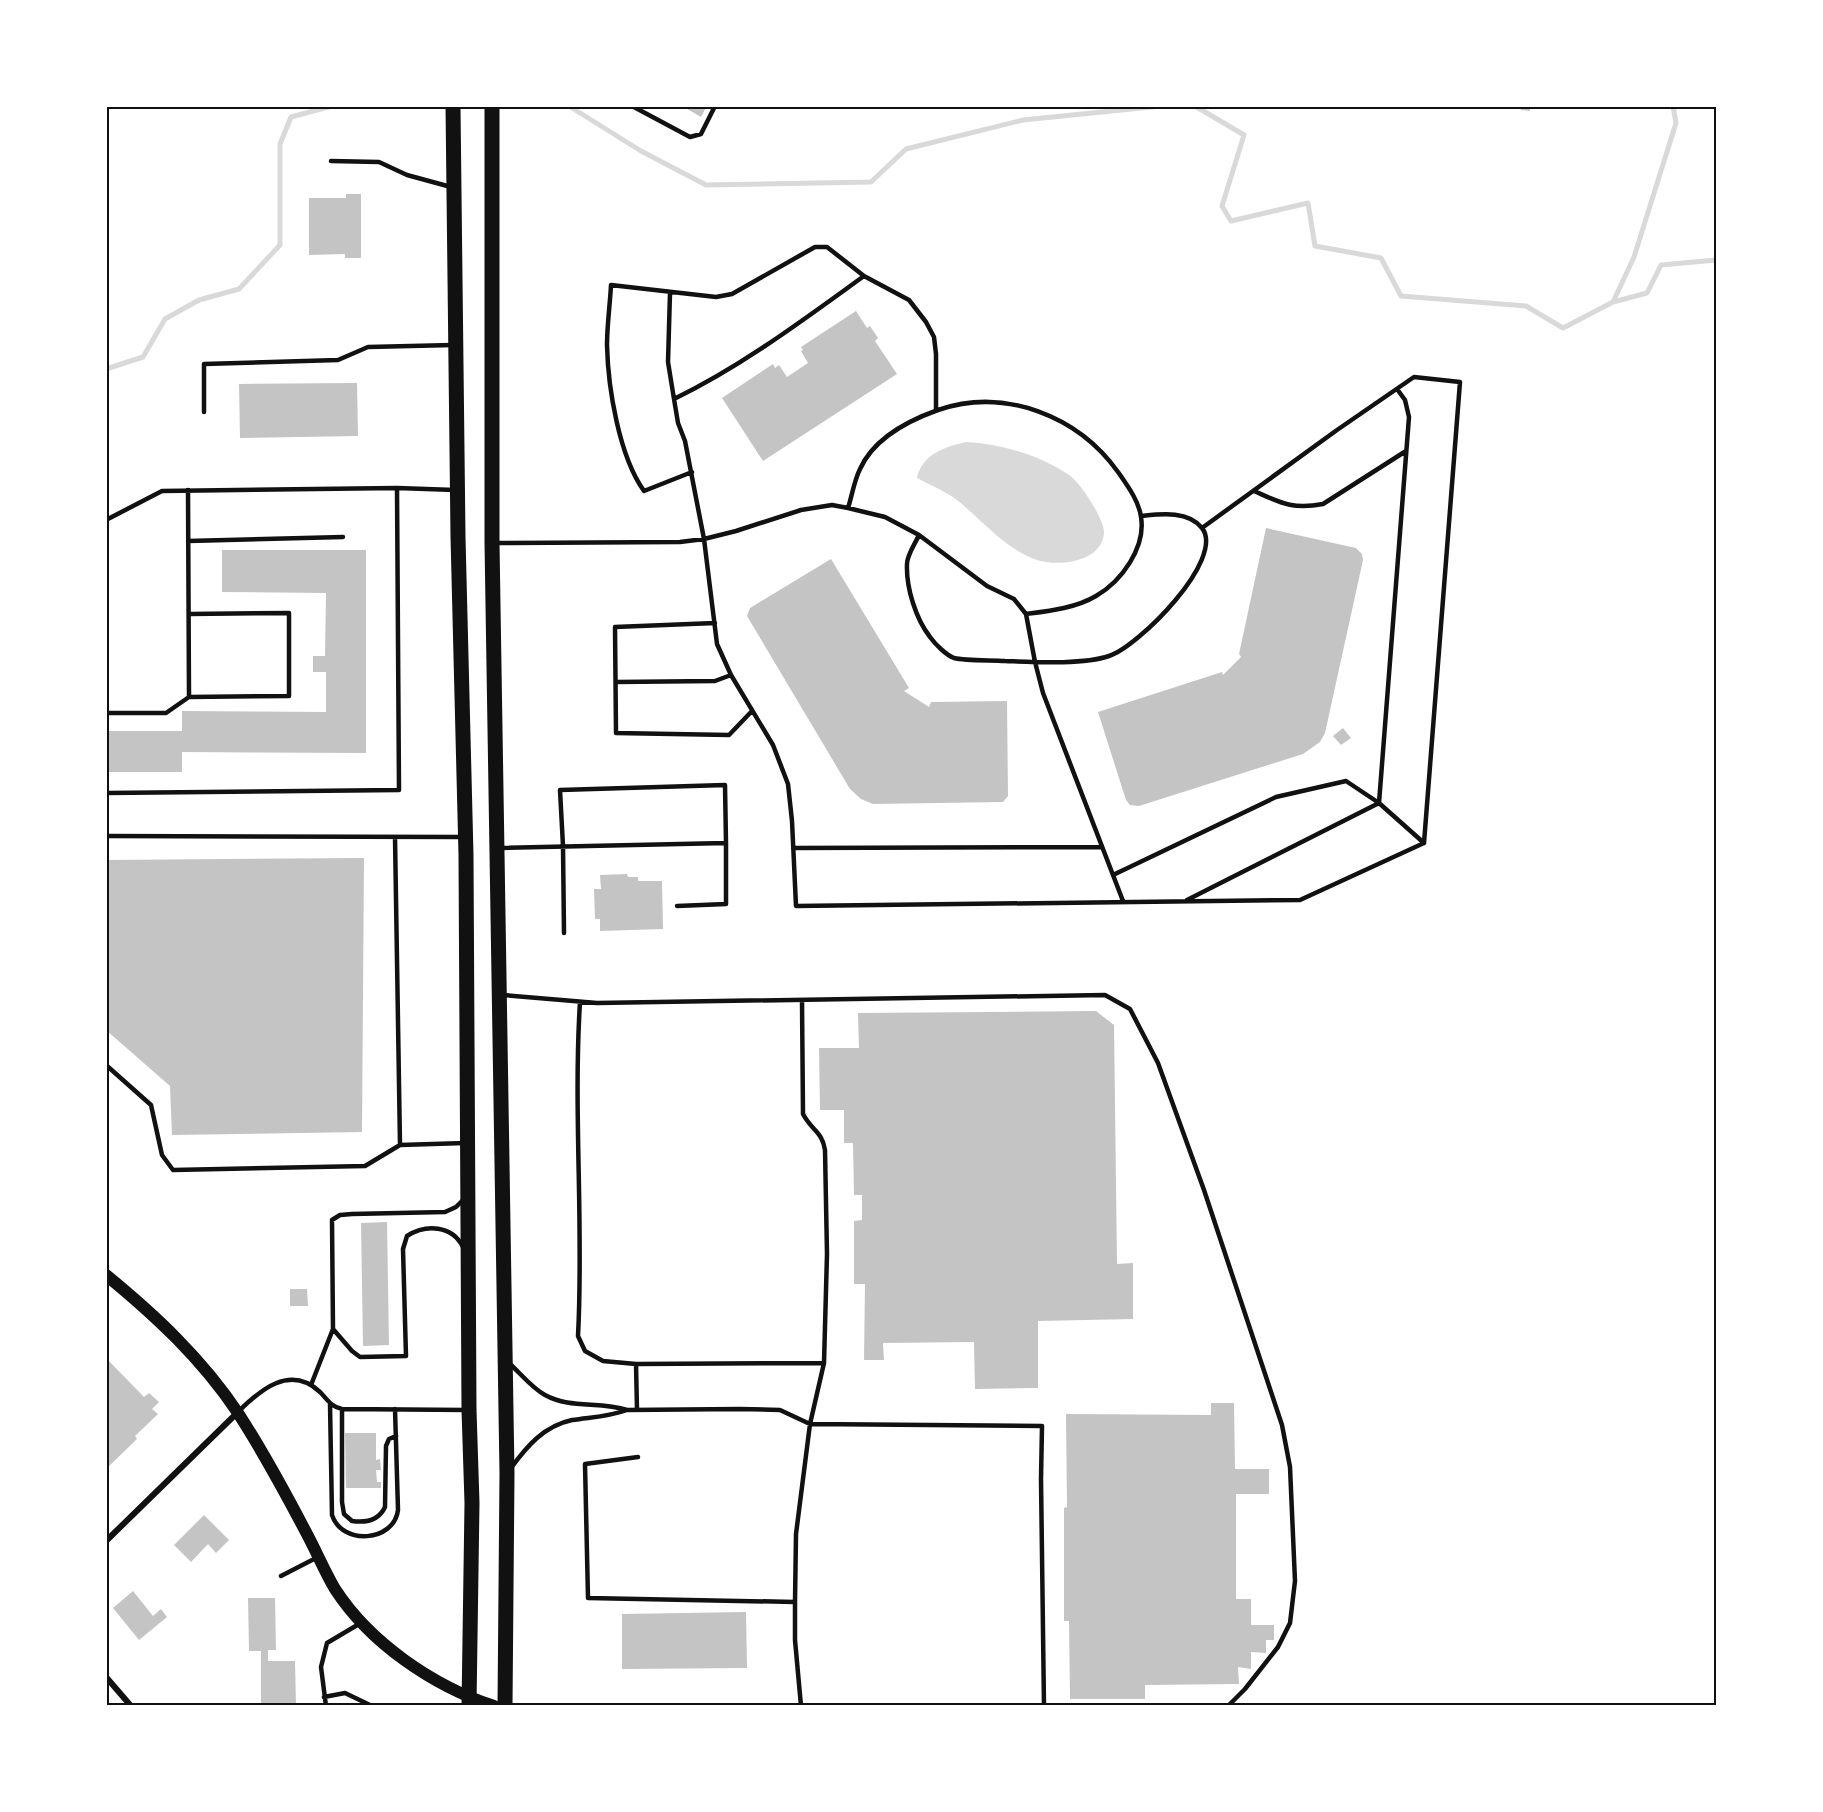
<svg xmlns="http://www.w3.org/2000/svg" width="1823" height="1812" font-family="'Archivo Narrow',sans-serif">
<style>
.water{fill:#d9d9d9}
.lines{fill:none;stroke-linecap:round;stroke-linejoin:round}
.stream{stroke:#d9d9d9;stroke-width:5}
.building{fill:#c4c4c4}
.service{stroke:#111;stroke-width:4.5}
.minor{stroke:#111;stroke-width:6}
.secondary{stroke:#111;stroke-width:12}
.primary{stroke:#111;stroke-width:15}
.neatline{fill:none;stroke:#111;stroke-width:2}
</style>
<rect width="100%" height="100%" fill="#fff"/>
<path class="water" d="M966,442C1002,444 1039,455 1069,475C1080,482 1105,520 1104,533C1102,562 1059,567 1037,560C1005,549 982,520 957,500C945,491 930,485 917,478C922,454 945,447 966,442Z"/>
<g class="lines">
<path class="stream" d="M569,106L641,151L706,185L871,182L906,149L1023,120L1161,106
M1195,106L1244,135L1222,206L1231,221L1308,203L1315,246L1381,258L1401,296L1526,306L1563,328L1613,302L1634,257L1676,123L1673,106
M1613,302L1647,293L1661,265L1716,260
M106,369L143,357L165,319L199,300L239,289L280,245V144L291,117L332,106"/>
</g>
<path class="building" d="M682,106H707L701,117Z
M1521,106H1530V111L1521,110Z
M346,194H361V258H345V254L309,255V198H346Z
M856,311L867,328L870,326L878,338L875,341L897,374L763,461L722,398L773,364L775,368L779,365L787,377L808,363L801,351L803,350L801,347Z
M357,383L358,436L240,438L239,384Z
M1266,528L1356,548L1362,554L1363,560L1325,733L1320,742L1303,754L1139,806L1130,805L1126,800L1098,712L1222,672L1223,675L1241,657L1239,654Z
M222,550H366V753L182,752V772H106V731H182V711L326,712V672H313V656H325L326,593L222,592Z
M831,559L909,688L904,691L929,707L931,702L1007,701L1008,796L1003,802L873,804L861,799L850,789L747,616L750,608Z
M1343,728L1351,738L1341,745L1333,736Z
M364,858L362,1132L172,1135L170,1086L106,1030V860Z
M627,874L628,877H638V881H662L663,929L600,931V919H595L594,889H601L600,875Z
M1096,1011L1114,1025L1117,1264L1133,1263V1319L1038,1321V1388L975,1389L974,1342L883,1343L884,1360H864L865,1284H854V1221L862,1220V1195H854L853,1143H844V1110H820L819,1048H859L858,1013Z
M387,1222L389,1345L363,1346L361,1223Z
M290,1289H307L308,1306H290Z
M106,1358L144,1397L149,1393L159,1402L152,1409L158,1414L135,1436L137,1439L106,1469Z
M1211,1403H1234L1235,1469H1269V1494H1236V1599H1251V1625H1274V1640H1266V1653L1251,1652V1669L1238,1667L1239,1684L1145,1685V1699H1070L1069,1621H1064V1508L1067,1507L1066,1414L1211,1415Z
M345,1433H376V1460L380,1459L381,1470H376L377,1482H381V1488H346Z
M204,1515L229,1540L216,1553L208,1544L191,1562L174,1545Z
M133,1591L153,1616L161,1609L167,1617L139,1640L113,1608Z
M248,1598H275L276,1650H268V1661H295L296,1706H261V1651H249Z
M746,1612L747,1668L622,1669V1614Z"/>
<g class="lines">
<path class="service" d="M632,106L690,137L701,134L715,106
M331,161L379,162L407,175L451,187
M864,276C803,320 742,366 674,399L678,423L685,441L704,539L717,644L731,675L773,745L788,784L792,821L796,906L1300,900L1424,843L1460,382L1414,377L1337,430L1202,528
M670,293L668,362L674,399
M204,412V364L338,360L368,347L453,345
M692,472L644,491C619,456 608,388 607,345C607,325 610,305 611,285L716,297L732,294L815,247H827L864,276L909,300L926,322L934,337L936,354V411
M188,490L189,697
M1254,491C1281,503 1293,510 1323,504L1406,451
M106,520L162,491L397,488L455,490
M919,535C915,544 907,555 907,564C906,588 916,619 930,637C935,644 946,655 954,658C966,661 992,660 1005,661C1033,662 1083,665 1109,656C1138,647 1226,559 1202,528C1188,510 1160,514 1141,516
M188,541L343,537
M495,543L680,542L704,539L736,531L801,510L832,505L848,508L885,517L919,535L987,586L1014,599L1026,614C1049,611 1076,608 1096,596C1122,581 1146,547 1141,517C1139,501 1127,485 1118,472C1078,416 1005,387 938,410C907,421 874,438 860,469C854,481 852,496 848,508
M1026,614L1035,662L1043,693L1123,901
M715,623L615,627L616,733L729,735L752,711
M616,682L715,681L731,675
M106,713H166L189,697L289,696V613L189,614
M106,793L399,790L397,488
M106,836L462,837
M395,837L400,1145
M501,848L726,843V904L677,906
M793,848L1102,847
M1113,875L1276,797L1346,781L1379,803L1424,843
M1187,900L1379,803L1409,417L1405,400L1397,389
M564,933L563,846L560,790L725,785L726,843
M503,995L597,1003L1105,995L1130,1009L1158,1063L1204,1190L1282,1425L1290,1467L1295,1581L1290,1623L1278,1647L1245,1689L1228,1706
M580,1002C573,1113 584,1225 578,1336L585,1351L603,1361L636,1364L824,1363L827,1254L825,1150C822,1131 812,1131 803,1114L802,1000
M106,1065L151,1105L162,1155L173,1170L365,1166L400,1145L465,1143
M333,1329L332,1220L340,1215L352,1214L445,1212L456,1207L463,1200
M510,1364C521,1374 532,1388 545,1395C570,1409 600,1401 627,1410L740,1409L780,1410L810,1424L1042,1426L1041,1479L1044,1706
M636,1364L637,1410
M311,1385L333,1329L352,1351L360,1357L406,1356L403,1249L407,1236C426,1224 452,1225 463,1247
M330,1404L332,1515C342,1546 394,1542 398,1510L395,1409
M342,1409V1502L344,1514L352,1521C366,1523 379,1520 385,1507L386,1446L389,1439L396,1436
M238,1412C260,1390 290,1364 320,1392C327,1399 331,1407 342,1409L467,1410
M638,1457L585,1464L588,1598L795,1602V1640L801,1706
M511,1468C527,1446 544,1426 572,1420C591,1417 608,1417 627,1410
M281,1576L316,1558
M795,1602L796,1534L810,1424L824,1363
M324,1697L345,1693L372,1706
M326,1706L321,1667L327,1643L359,1624"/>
<path class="minor" d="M106,1541L237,1413
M106,1677L131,1706"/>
<path class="secondary" d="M106,1275C156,1316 202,1359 238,1413C264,1453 286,1494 308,1536C317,1553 325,1572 335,1589C370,1643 433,1686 494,1706"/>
<path class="primary" d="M453,106L458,537L466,855L469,1410L472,1503L469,1706
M492,106V543L507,1473L505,1706"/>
</g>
<rect width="1823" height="1812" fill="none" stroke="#ffffff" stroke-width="216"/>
<rect x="108" y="108" width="1607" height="1596" class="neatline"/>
</svg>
